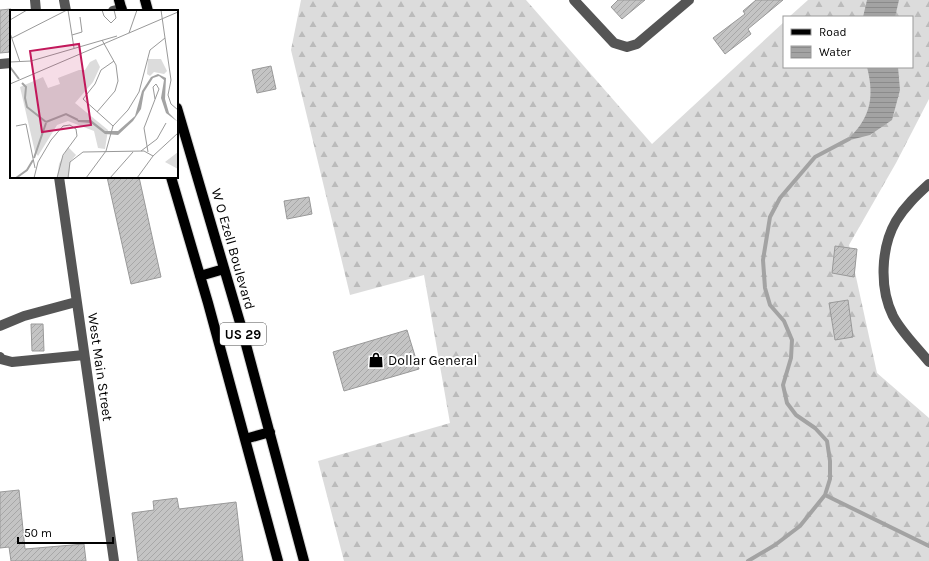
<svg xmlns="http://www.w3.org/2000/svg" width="929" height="561" font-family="Karla,sans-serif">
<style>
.forest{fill:url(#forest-firs)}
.water{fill:url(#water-rules)}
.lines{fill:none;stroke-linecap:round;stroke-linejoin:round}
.stream{stroke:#a3a3a3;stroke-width:4}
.building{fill:url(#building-hatch);stroke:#999}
.major-casing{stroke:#dbdbdb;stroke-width:12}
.minor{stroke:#555;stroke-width:10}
.major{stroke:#000;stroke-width:10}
.labels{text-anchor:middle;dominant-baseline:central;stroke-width:4;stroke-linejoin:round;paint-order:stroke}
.shield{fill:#fff;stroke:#4c4c4c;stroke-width:1}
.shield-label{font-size:13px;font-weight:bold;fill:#000}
.street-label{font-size:14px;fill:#000;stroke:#fff}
.poi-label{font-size:14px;fill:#000;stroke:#fff;text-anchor:start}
.inset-river{fill:none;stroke:#a3a3a3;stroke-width:2}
.inset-road{fill:none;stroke:#999;stroke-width:1}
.view{fill:#c2185b;fill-opacity:0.15;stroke:#c2185b;stroke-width:2}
.inset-edge{fill:none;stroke:#000;stroke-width:2}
</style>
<defs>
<pattern id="forest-firs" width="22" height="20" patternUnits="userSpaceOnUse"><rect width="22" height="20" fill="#dcdcdc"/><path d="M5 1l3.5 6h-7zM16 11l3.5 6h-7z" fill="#bbb"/></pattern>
<pattern id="water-rules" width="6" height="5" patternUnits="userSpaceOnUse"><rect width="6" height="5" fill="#a3a3a3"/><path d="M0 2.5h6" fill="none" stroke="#8b8b8b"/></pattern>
<pattern id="building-hatch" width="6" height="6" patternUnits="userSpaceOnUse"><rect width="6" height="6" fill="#c4c4c4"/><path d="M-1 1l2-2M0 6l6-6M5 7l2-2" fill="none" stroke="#a7a7a7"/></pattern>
</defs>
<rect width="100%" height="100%" fill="#fff"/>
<path class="forest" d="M301,0H526L652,144L784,22V67H912V17H789L808,0H929V99L896,163L849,245L877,373L929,418V561H344L318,461L450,423L424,275L350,295L291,50Z"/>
<path class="water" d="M867,0H899L895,17H863Z
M867,67H898L900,90L892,120L870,135L846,141C870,119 875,99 867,67Z"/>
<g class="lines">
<path class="stream" d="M825,495L929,546
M748,561L775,545L800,526L825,495L830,479V461L827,441L815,428L796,415L787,403L783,385L791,358L792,340L784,321L770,305L765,288L763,260L770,217L780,198L815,157L849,139"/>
</g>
<path class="building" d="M618,0H645L622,19L611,7Z
M756,0H783L748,29L751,34L725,54L713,38L745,14L743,11Z
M11,9V52L0,53V10Z
M271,66L276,89L257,93L252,70Z
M107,177H139L161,277L131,284Z
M309,197L312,214L287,219L284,201Z
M835,246L857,249L854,277L832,273Z
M848,300L853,337L835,340L829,303Z
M31,324H43L44,351H32Z
M407,330L419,369L344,391L333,352Z
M19,490L25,549L84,544L86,561H11L9,547L0,548V492Z
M177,498L179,509L236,502L243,561H138L132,513L154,510L153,501Z"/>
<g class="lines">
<g class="major-casing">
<path id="major" d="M119,0L122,11
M145,0L148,11
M177,108L241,326L304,561
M171,177L208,303L278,561
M200,276L224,269
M245,439L270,432"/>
</g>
<path class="minor" d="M35,0L36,11
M64,0L66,11
M574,0L614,43L627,47L637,44L689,0
M113,11L122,9
M0,64L11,63
M59,177L114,561
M929,184C917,195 905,206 896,221C881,247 879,288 893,316C902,333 917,347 929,362
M0,326L24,316L76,302
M0,357L1,359L12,362L84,355"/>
<use href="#major" class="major"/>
</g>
<defs>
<g id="shop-bare" transform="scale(1.2)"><path d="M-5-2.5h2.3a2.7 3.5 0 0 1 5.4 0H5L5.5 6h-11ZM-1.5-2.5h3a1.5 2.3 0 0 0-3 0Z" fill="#000" stroke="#fff" stroke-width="2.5" paint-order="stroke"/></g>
</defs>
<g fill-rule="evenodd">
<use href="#shop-bare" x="376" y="360"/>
</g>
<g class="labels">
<rect class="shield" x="220" y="323" width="46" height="22" rx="3"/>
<g class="shield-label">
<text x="243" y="334">US 29</text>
</g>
<g class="street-label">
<text transform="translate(233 249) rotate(74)">W O Ezell Boulevard</text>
<text transform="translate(100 367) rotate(82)">West Main Street</text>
</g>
<g class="poi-label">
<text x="388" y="360">Dollar General</text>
</g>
</g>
<g transform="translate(10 10)">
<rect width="168" height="168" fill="#fff"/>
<path d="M86,49L90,57L83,72L65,93L98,120L95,139L88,138L84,121L58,111L47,115L28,146L25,142L10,77L33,67L38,78L50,74L48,68L69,60H75L80,52ZM138,49H151L157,61L154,64L144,62L140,66L137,64ZM58,137L66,145L60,152L59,168H47L49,154ZM168,142V159L155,152Z" fill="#dcdcdc"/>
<path d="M148,64L156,68L155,89L159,103L168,112L156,103L151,88L154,70L149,66L143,68L134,82L131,99L123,111L108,125L95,124L81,113L68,112L67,110H81L95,121H108L125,106L132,81L141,67Z" fill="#a3a3a3"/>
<path class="inset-river" d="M0,57L9,69M12,73L16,77L15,88L17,97L36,112M36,112L56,104L68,110M24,148L36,113M6,168L17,160L23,150"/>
<path class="inset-road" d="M58,0L64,38M92,0L94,6L101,13L106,8L104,0M151,0L161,70L158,85L161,94L168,100M0,10L17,0M0,23L10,52M119,23L127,0M62,25L72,22L70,7M2,28L57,0M0,52L21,51L107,26M0,74L168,2M87,102L105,81L108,71L106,55L92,30M6,116L16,114L25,158M103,116L73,89L85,74L91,60L104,51M131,141L147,129L156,113M138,142L134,118L149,79L146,74L143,77L145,89M24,168L28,152L41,130L53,116L60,115L66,119L67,126L53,145L47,168M58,168L60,152L73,142L134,141L143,146M76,168L96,141L103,116L118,100L129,82L140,40L155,28M100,168L123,142M127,168L143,146L168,123"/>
<path class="view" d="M69,34L81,115L32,122L20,41Z"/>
<rect width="168" height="168" class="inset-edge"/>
</g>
<rect x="783" y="16" width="130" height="52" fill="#ffffff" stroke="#999999"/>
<rect x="791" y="29" width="20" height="6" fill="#000000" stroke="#999999"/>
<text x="819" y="36" font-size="12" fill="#000000">Road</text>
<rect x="791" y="46" width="20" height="12" fill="url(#water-rules)" stroke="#999999"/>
<text x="819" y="56" font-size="12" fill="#000000">Water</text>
<path d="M18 537v6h95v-6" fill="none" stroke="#000000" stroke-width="2"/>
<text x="24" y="537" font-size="12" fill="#000000" stroke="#ffffff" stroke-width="3" paint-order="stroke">50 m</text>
</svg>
